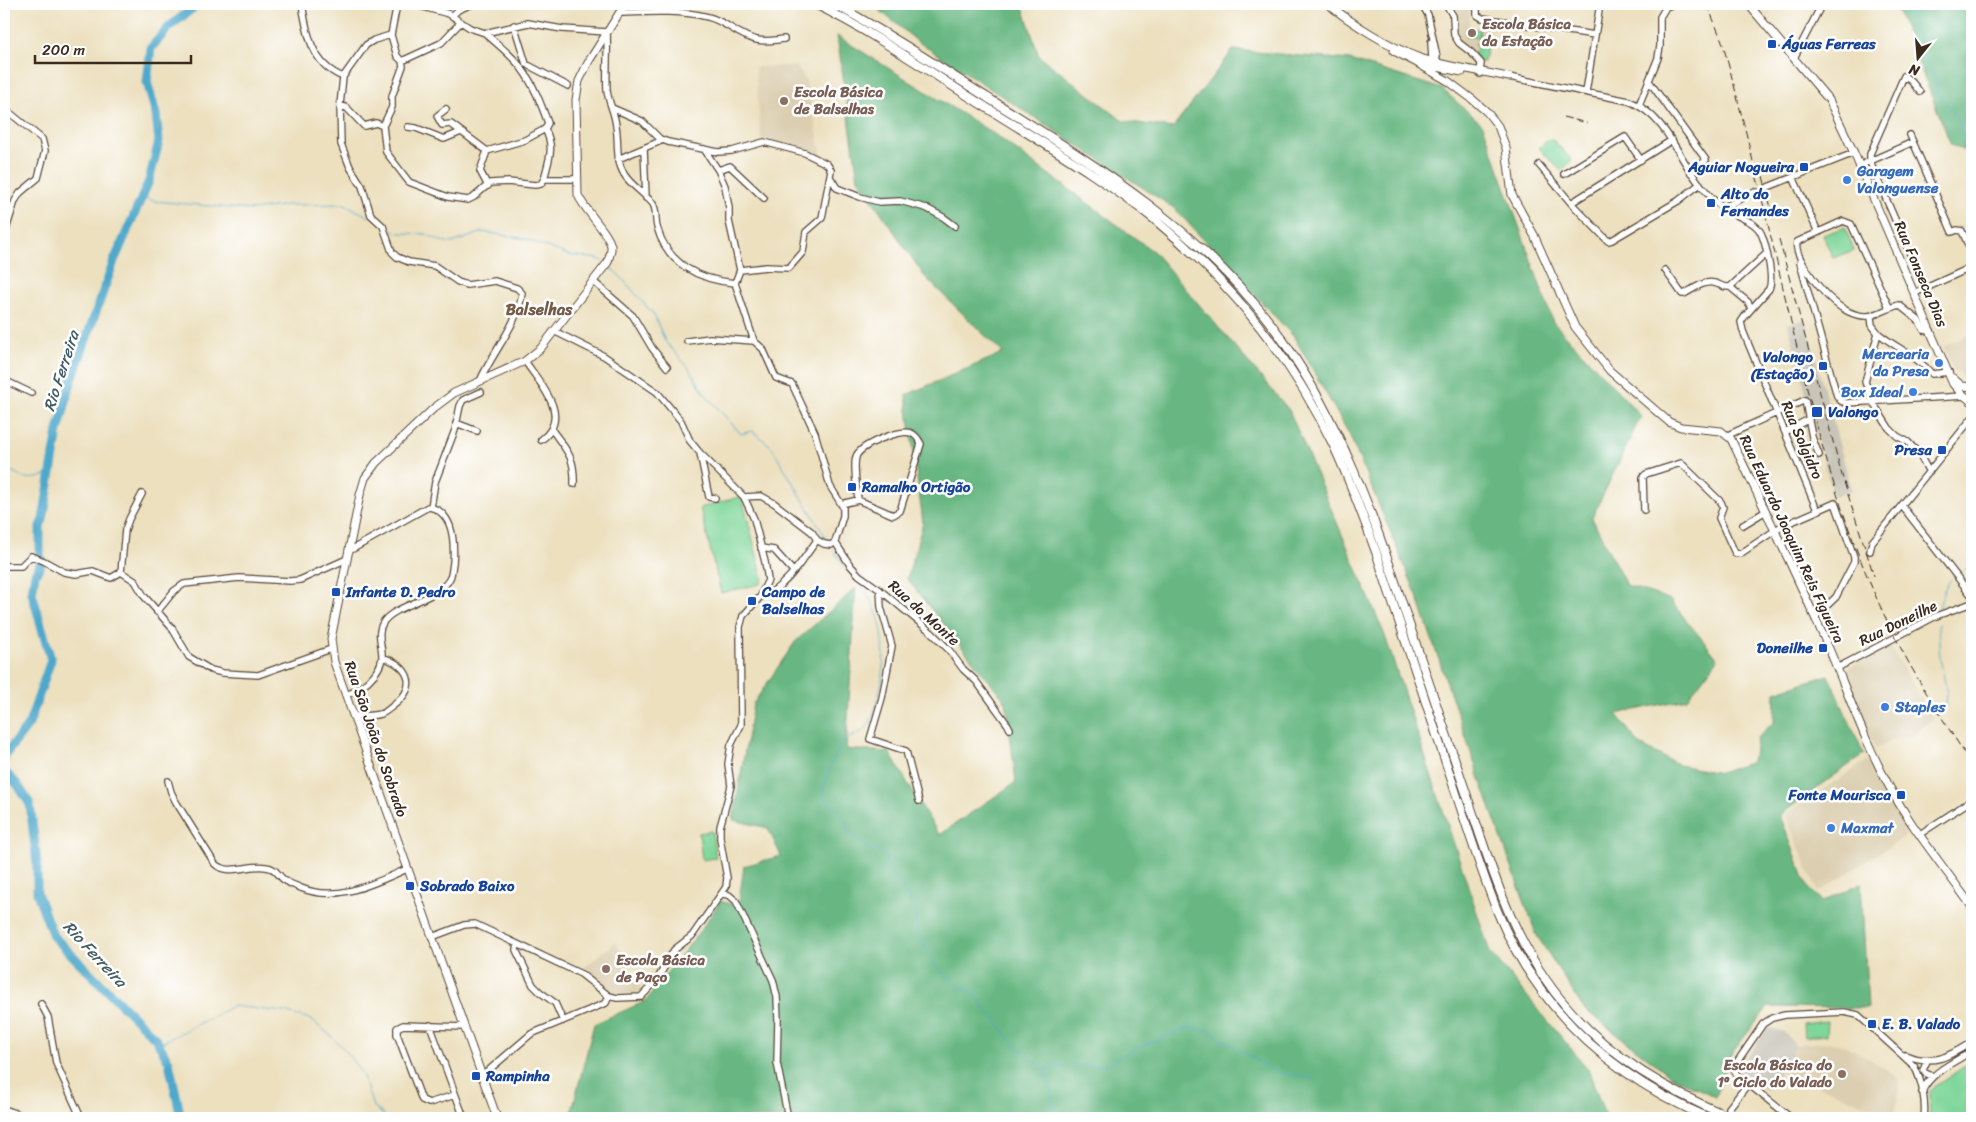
<svg xmlns="http://www.w3.org/2000/svg" width="1976" height="1122" font-family="Sriracha,sans-serif">
<style>
.built{fill:#dccfb1}
.industrial{fill:#c8c4b8}
.green{fill:#7fd69a;stroke:#5d805c}
.forest{fill:#67b782;stroke:#517050}
.lines{fill:none;stroke-linecap:round;stroke-linejoin:round}
.stream{stroke:#4da8cb;stroke-width:1}
.river{stroke:#4da8cb;stroke-width:9}
.minor-tunnel{stroke:#c9bc9f;stroke-width:5.5;stroke-dasharray:5.5 3;stroke-linecap:butt}
.minor-casing{stroke:#564536;stroke-width:8}
.major-casing{stroke:#564536;stroke-width:9}
.highway-casing{stroke:#564536;stroke-width:10}
.minor{stroke:#fff;stroke-width:5.5}
.major{stroke:#fff;stroke-width:7}
.highway{stroke:#fff;stroke-width:8}
.rail{stroke:#3b2a1e;stroke-width:1;stroke-dasharray:8 4;stroke-linecap:butt}
.education-dot{fill:#8d6e63;stroke:#fff;stroke-width:2}
.transit-dot{fill:#1a4fb4;stroke:#fff;stroke-width:2}
.shop-dot{fill:#3f7fe0;stroke:#fff;stroke-width:2}
.labels{text-anchor:middle;dominant-baseline:central;stroke-width:5;stroke-linejoin:round;paint-order:stroke}
.education-label{font-size:15px;font-weight:bold;fill:#785e54;stroke:#fff;text-anchor:start}
.transit-label{font-size:15px;font-weight:bold;fill:#164399;stroke:#fff;text-anchor:start}
.shop-label{font-size:15px;font-weight:bold;fill:#366cbe;stroke:#fff;text-anchor:start}
.street-label{font-size:15px;fill:#3b2a1e;stroke:#fff}
.neighbourhood-label{font-size:16px;font-weight:bold;fill:#755b49;stroke:#fff}
.water-label{font-size:16px;font-style:italic;fill:#425c63;stroke:#fff}
</style>
<rect width="100%" height="100%" fill="#fff"/>
<filter id="ink" filterUnits="userSpaceOnUse"><feTurbulence type="fractalNoise" baseFrequency=".02" numOctaves="2"/><feDisplacementMap in="SourceGraphic" scale="10" xChannelSelector="R" yChannelSelector="G"/><feConvolveMatrix kernelMatrix="1 2 1 2 8 2 1 2 1" color-interpolation-filters="sRGB"/></filter>
<filter id="wash" filterUnits="userSpaceOnUse"><feTurbulence type="fractalNoise" baseFrequency=".0096" numOctaves="4" result="noise"/><feDisplacementMap in="SourceGraphic" scale="20" xChannelSelector="R" yChannelSelector="G"/><feGaussianBlur stdDeviation="1.12" result="paint"/><feColorMatrix in="noise" values="0 0 0 0 0 0 0 0 0 0 0 0 0 0 0 0 0 1.4 0 .05"/><feComposite in="paint" operator="in"/></filter>
<g filter="url(#wash)">
<rect width="100%" height="100%" fill="#ece0bf"/>
<path class="built" d="M1448,4H1471L1469,28L1490,29L1484,62L1458,41Z
M797,66L806,81L823,160L799,148L761,139L755,67Z
M1972,333V379L1964,383L1959,371L1955,373L1943,347Z
M1889,645L1933,718L1915,735L1893,740L1875,749L1844,672L1846,669Z
M1867,761L1887,799L1906,828V833L1904,837L1818,892L1785,814Z
M616,942L642,991L634,994L623,995L612,993L581,970Z
M1828,1042L1846,1046L1883,1067L1899,1079L1900,1089L1893,1116L1780,1070L1796,1046L1802,1044Z"/>
<path class="industrial" d="M1805,319L1852,491L1834,496L1821,453L1788,324Z
M1768,1028L1783,1031L1796,1046L1767,1091L1738,1070Z"/>
<path class="green" d="M1469,28L1480,30L1479,38L1466,36L1469,33Z
M1475,43L1487,45L1484,62H1481L1473,54L1478,48Z
M1551,138L1572,160L1561,171L1539,148Z
M1845,227L1854,250L1833,258L1823,235Z
M739,497L743,501L763,579L761,584L721,593L700,508Z
M712,831L716,858L702,860L699,833Z
M1827,1021L1826,1035L1804,1037L1803,1024Z
M1972,1061V1118H1930V1090Z"/>
<path class="forest" d="M872,4H1022L1039,56L1123,121L1173,128L1233,50L1350,60L1442,89L1483,125L1553,322L1641,416L1592,518L1626,585L1669,599L1718,659L1687,699L1616,714L1640,745L1679,765L1720,773L1752,762L1757,738L1774,722L1775,692L1828,675L1864,754L1780,815L1807,886L1823,902L1861,883L1868,1008L1768,1007L1731,1054L1716,1097L1671,1076L1583,1008L1536,934L1482,785L1416,593L1349,434L1294,337L1174,208L917,41Z
M1895,4H1972V154L1951,145Z
M837,36L994,134L1154,252L1289,410L1384,633L1490,952L1588,1069L1606,1118H570L594,1024L646,1001L659,983L694,939L721,901L733,905L739,901L744,866L781,856L768,828L733,820L753,704L795,642L856,588L846,749L889,752L939,835L1016,782L1006,702L907,579L923,523L906,395L1003,353L925,277L858,179Z"/>
<g class="lines">
<path class="stream" d="M1901,4L1910,12L1921,49L1935,77L1937,94C1954,109 1960,121 1964,143L1972,147
M1964,144L1972,162L1969,187L1972,202
M142,197L154,201L253,210L287,205L345,204L369,217
M387,229L400,233L426,234L441,241L452,243L483,232L503,235L526,239L568,255L599,259L603,262
M608,266L620,276L654,315L665,341L689,368L705,394L741,434L752,431L771,446L828,541
M4,473L14,472C26,482 38,479 51,473
M833,550C847,572 870,590 878,616C888,645 884,694 870,722C864,734 853,734 844,742C837,747 822,787 823,795C823,798 825,800 826,802C838,808 846,817 848,831L862,841L869,850L881,851L886,856L887,866L908,896L915,911L917,932L936,967L959,987L974,993L1015,1045L1046,1071L1057,1118
M1962,571L1972,566
M1939,609L1944,590L1951,579
M1938,624L1940,658L1947,693L1946,705
M159,1044L233,1006L284,1012L310,1019L331,1036L346,1051L362,1074L373,1106L387,1118
M1047,1070L1057,1067L1106,1065L1134,1049L1187,1028L1206,1030L1276,1072L1313,1079"/>
<path class="river" d="M4,761L6,754L29,724L51,660L32,593L35,574L40,566V526L43,520L58,431L72,379L114,261L149,181L159,141L156,114L147,82L151,48L168,28L193,8L195,4
M4,771L17,784L30,804L37,863V893L53,936L156,1039L169,1062L181,1118"/>
</g>
</g>
<g filter="url(#ink)">
<g class="lines">
<path class="minor-tunnel" d="M1755,192L1768,187"/>
<g class="minor-casing">
<path id="minor" d="M302,4C307,34 312,65 343,77
M397,4L391,35L374,40L366,45L343,77L340,105L341,144L350,167L362,186L371,215L383,226L392,252L397,257L409,262L435,266L458,282L467,285L495,281L517,288L522,293C519,323 492,353 480,381
M412,4L449,14L470,28L485,33L528,23L562,29L607,32C608,51 606,71 607,90C608,102 615,113 616,126C619,143 615,159 624,174C630,185 648,196 653,204C657,210 655,220 657,227C667,264 699,280 735,283
M1422,4L1428,15L1437,57L1435,62
M1446,4L1453,16L1454,35L1459,43L1472,53L1481,63L1480,74
M1477,4V15L1482,18L1595,35
M659,12V4
M619,13C649,12 680,10 708,17C726,21 739,37 757,40C766,42 775,40 784,39
M452,16L458,10L472,4
M514,25L526,64L568,86
M485,33C496,43 514,57 522,69C534,85 541,104 548,123L545,129C555,148 549,159 544,179H577
M391,35L397,56L402,61
M1431,42L1432,58L1435,62
M1794,58L1822,4
M1509,77L1629,101C1669,117 1677,160 1704,189C1710,196 1716,203 1723,208C1734,216 1755,220 1761,233C1766,244 1774,279 1769,289L1745,316L1741,322L1743,331L1817,510
M1649,81L1706,160L1691,173
M1586,92L1600,4
M1920,92L1911,81L1904,76L1870,154V162L1925,288
M340,105L347,108L364,126L376,123L383,126
M1639,105L1658,58L1660,46V17L1666,7L1673,4
M4,108L42,139L45,151L38,178L20,193L15,201L4,236
M612,108L642,121L660,139L668,142L718,152L732,151L764,142L805,153L827,164L831,170L822,218L806,232L803,252L789,268L766,267L740,270
M446,109L437,116L442,125L451,124L487,151L525,140L545,129
M383,126L386,152L409,182L448,197L468,200L474,197L490,183L508,182L535,185L541,184L544,179
M383,126L392,107V96L403,66L402,61L441,43L460,23
M408,127L416,128L444,139L461,132
M1910,135L1913,142
M644,149L646,198
M704,149L718,170L725,186L729,208V221L740,270L735,283
M487,151L480,171L488,186
M618,159L663,140
M1539,165L1571,203L1608,241L1612,240L1678,201L1700,184
M1859,166L1913,142L1952,232L1957,230L1962,231L1972,254
M718,170L730,166L764,198
M1564,174L1625,137L1641,160
M830,177L837,188L860,197L879,202L900,201L926,208L943,217L955,226
M1793,177L1818,232
M1768,187L1854,153
M1571,203L1672,140
M1722,208L1755,192
M1800,263L1837,396L1841,401L1846,403L1964,396
M1665,270L1682,294H1684C1692,290 1704,280 1714,283C1720,284 1723,288 1730,287L1748,302L1751,308
M593,281L633,316L652,348L667,367
M735,283L754,341L763,349L776,378L792,384L815,433L830,486L843,507V516L835,542L831,545L824,544L817,540L812,532L774,503L761,496L744,497
M1730,287L1766,254
M1915,293L1972,267
M1889,307L1851,224L1843,221L1797,242C1793,256 1821,291 1832,300C1841,309 1854,316 1866,316C1875,317 1889,307 1899,305L1918,320L1924,330L1931,331
M1871,317L1872,325L1878,333L1865,382L1875,406L1889,428L1897,436L1908,442L1919,454L1929,472
M554,331L604,356L657,392L681,421L690,441L700,453L709,497L715,498
M1878,333C1896,348 1917,356 1932,374L1949,372
M687,341L710,338L754,341
M525,361C540,384 573,417 541,440
M4,380L31,393
M456,423L477,431
M552,430C567,451 575,457 574,484
M1785,432L1809,419
M1728,435L1805,400L1812,437L1819,455
M841,504L858,500L893,515L900,511L921,444C919,440 916,435 911,433C900,429 859,445 856,457C853,467 857,488 858,500
M1902,506L1972,596
M431,507L435,482L455,430L460,406L463,400L481,392
M1644,510L1643,477L1646,474L1681,463L1721,502L1723,507L1719,518L1735,553L1740,554L1780,527L1835,503L1854,557V562L1836,597L1815,617
M1743,525L1766,511
M835,542L850,565L859,575L880,590L931,632L949,650L963,669L976,681L1008,725L1010,729
M761,548L774,550L793,571
M1870,551L1872,542L1972,418
M4,566H21L31,556L44,561L64,572L76,574L93,571L111,578L121,572L135,581L144,596L172,628L189,657L211,670L223,673L258,675L331,649
M121,572L125,530L129,519L142,494
M880,590L881,607L892,646L882,698L870,739L906,751L919,801
M761,596C783,592 804,558 817,540
M157,612L174,591L184,584L239,578L290,581L300,580L347,559
M1837,668L1936,616L1972,603
M346,695C360,690 380,674 382,658C383,645 375,634 384,621C397,604 440,599 450,578C452,574 452,568 453,563C454,551 454,538 450,526C446,516 439,508 428,507L349,551
M353,716C362,716 372,716 381,714C386,712 390,708 394,705C419,686 409,666 382,657
M168,781L171,792L176,802L215,864C228,876 249,864 266,867C276,868 277,874 284,880C288,883 296,886 301,888C337,903 375,883 407,869
M1920,834L1972,800
M722,894L729,895L736,901L773,980L777,997L778,1019L777,1063L788,1118
M432,937L464,925L475,924L581,974L609,996L617,998L641,997L657,980L674,950L692,936L726,887L727,878L720,838V827L731,786L728,764L731,745L741,725L740,627L743,616L761,596L765,586L768,580L765,562L754,519L744,497L700,453
M517,944L516,950L533,985L540,992L555,1003L563,1021
M41,1004L48,1017L56,1063L81,1118
M430,1025L464,1118
M1905,1055C1934,1066 1948,1057 1972,1042
M1927,1061L1923,1070L1925,1073L1932,1076
M482,1076L531,1034L606,1003L609,996
M1922,1092C1930,1072 1955,1062 1972,1051
M455,1095L429,1103L422,1100L397,1034V1028L403,1025L464,1027
M1729,1108L1748,1084
M4,1109L29,1118
M1791,1118L1737,1075L1734,1069L1737,1062L1763,1024L1772,1018L1785,1015L1844,1012L1858,1015L1914,1066C1922,1080 1926,1102 1924,1118"/>
</g>
<g class="major-casing">
<path id="major" d="M1328,4C1351,23 1391,48 1420,58C1448,67 1480,71 1509,77
M1748,4L1829,100L1854,153L1953,384L1960,392L1972,402
M1394,51L1417,63L1462,72
M1417,63L1448,81L1472,99L1487,112L1498,126L1506,148L1512,195L1534,235L1575,327L1610,371L1669,422L1681,427L1721,431L1731,439C1765,509 1798,579 1830,651C1849,696 1865,742 1889,786C1912,829 1944,867 1972,907
M1953,378L1962,386L1972,387
M497,1118L334,662L331,639L360,495L365,478L376,463L434,408L454,393L525,361L541,348L608,262C609,256 612,251 611,246C608,232 585,211 578,195L576,100L579,81L589,61L625,4"/>
</g>
<g class="highway-casing">
<path id="highway" d="M815,4C876,34 934,75 992,111C1046,145 1103,178 1154,219C1229,281 1292,358 1334,446C1350,481 1363,516 1376,552C1401,627 1426,702 1451,778C1466,823 1480,869 1498,913C1539,1012 1613,1077 1709,1118
M834,4C887,32 937,66 988,98C1096,165 1207,233 1282,339C1340,422 1374,516 1405,612C1425,671 1445,731 1465,790C1491,866 1512,944 1566,1006C1610,1058 1670,1092 1732,1118"/>
</g>
<use href="#minor" class="minor"/>
<use href="#major" class="major"/>
<use href="#highway" class="highway"/>
<path class="rail" d="M1707,4L1722,41L1735,89C1754,163 1771,238 1789,313C1813,419 1841,526 1889,625C1913,674 1942,719 1972,764
M1563,117L1587,123
M1763,176L1774,220
M1779,239L1843,479L1874,576"/>
</g>
</g>
<g class="education-dot">
<circle cx="1472" cy="33" r="5"/>
<circle cx="784" cy="101" r="5"/>
<circle cx="606" cy="969" r="5"/>
<circle cx="1842" cy="1074" r="5"/>
</g>
<g class="transit-dot">
<rect x="1767" y="39" width="10" height="10" rx="2.5"/>
<rect x="1799" y="162" width="10" height="10" rx="2.5"/>
<rect x="1706" y="198" width="10" height="10" rx="2.5"/>
<rect x="1818" y="361" width="10" height="10" rx="2.5"/>
<rect x="1811" y="406" width="12" height="12" rx="2.5"/>
<rect x="1937" y="445" width="10" height="10" rx="2.5"/>
<rect x="847" y="482" width="10" height="10" rx="2.5"/>
<rect x="331" y="587" width="10" height="10" rx="2.5"/>
<rect x="747" y="596" width="10" height="10" rx="2.5"/>
<rect x="1818" y="643" width="10" height="10" rx="2.5"/>
<rect x="1896" y="790" width="10" height="10" rx="2.5"/>
<rect x="405" y="881" width="10" height="10" rx="2.5"/>
<rect x="1867" y="1019" width="10" height="10" rx="2.5"/>
<rect x="471" y="1071" width="10" height="10" rx="2.5"/>
</g>
<g class="shop-dot">
<circle cx="1847" cy="180" r="5"/>
<circle cx="1939" cy="363" r="5"/>
<circle cx="1913" cy="392" r="5"/>
<circle cx="1885" cy="707" r="5"/>
<circle cx="1831" cy="828" r="5"/>
</g>
<g class="labels">
<g class="education-label">
<text x="1482" y="24">Escola Básica<tspan x="1482" dy="17">da Estação</tspan></text>
<text x="794" y="92">Escola Básica<tspan x="794" dy="17">de Balselhas</tspan></text>
<text x="616" y="960">Escola Básica<tspan x="616" dy="17">de Paço</tspan></text>
<text x="1832" y="1065" text-anchor="end">Escola Básica do<tspan x="1832" dy="17">1º Ciclo do Valado</tspan></text>
</g>
<g class="transit-label">
<text x="1782" y="44">Águas Ferreas</text>
<text x="1794" y="167" text-anchor="end">Aguiar Nogueira</text>
<text x="1721" y="194">Alto do<tspan x="1721" dy="17">Fernandes</tspan></text>
<text x="1813" y="357" text-anchor="end">Valongo<tspan x="1813" dy="17">(Estação)</tspan></text>
<text x="1828" y="412">Valongo</text>
<text x="1932" y="450" text-anchor="end">Presa</text>
<text x="862" y="487">Ramalho Ortigão</text>
<text x="346" y="592">Infante D. Pedro</text>
<text x="762" y="592">Campo de<tspan x="762" dy="17">Balselhas</tspan></text>
<text x="1813" y="648" text-anchor="end">Doneilhe</text>
<text x="1891" y="795" text-anchor="end">Fonte Mourisca</text>
<text x="420" y="886">Sobrado Baixo</text>
<text x="1882" y="1024">E. B. Valado</text>
<text x="486" y="1076">Rampinha</text>
</g>
<g class="shop-label">
<text x="1857" y="171">Garagem<tspan x="1857" dy="17">Valonguense</tspan></text>
<text x="1929" y="354" text-anchor="end">Mercearia<tspan x="1929" dy="17">da Presa</tspan></text>
<text x="1903" y="392" text-anchor="end">Box Ideal</text>
<text x="1895" y="707">Staples</text>
<text x="1841" y="828">Maxmat</text>
</g>
<g class="street-label">
<text transform="translate(1921 274) rotate(67)">Rua Fonseca Dias</text>
<text transform="translate(1802 440) rotate(67)">Rua Solgidro</text>
<text transform="translate(1792 539) rotate(65)">Rua Eduardo Joaquim Reis Figueira</text>
<text transform="translate(924 613) rotate(42)">Rua do Monte</text>
<text transform="translate(1898 623) rotate(-26)">Rua Doneilhe</text>
<text transform="translate(376 739) rotate(71)">Rua São João do Sobrado</text>
</g>
<g class="neighbourhood-label">
<text x="539" y="309">Balselhas</text>
</g>
<g class="water-label">
<text transform="translate(61 371) rotate(-72)">Rio Ferreira</text>
<text transform="translate(95 954) rotate(47)">Rio Ferreira</text>
</g>
</g>
<rect width="1976" height="1122" fill="none" stroke="#fff" stroke-width="20"/>
<g transform="translate(1918 58) rotate(197)" stroke="#ffffff" stroke-width="4" paint-order="stroke">
<path d="M0-4L9 19L0 12L-9 19Z" fill="#3b2a1e"/>
<text y="-8" font-size="14" font-weight="bold" text-anchor="middle" fill="#3b2a1e">N</text>
</g>
<path d="M35 55v8h156v-8" fill="none" stroke="#3b2a1e" stroke-width="2.5"/>
<text x="42" y="55" font-size="15" fill="#3b2a1e" stroke="#ffffff" stroke-width="4" paint-order="stroke">200 m</text>
</svg>
